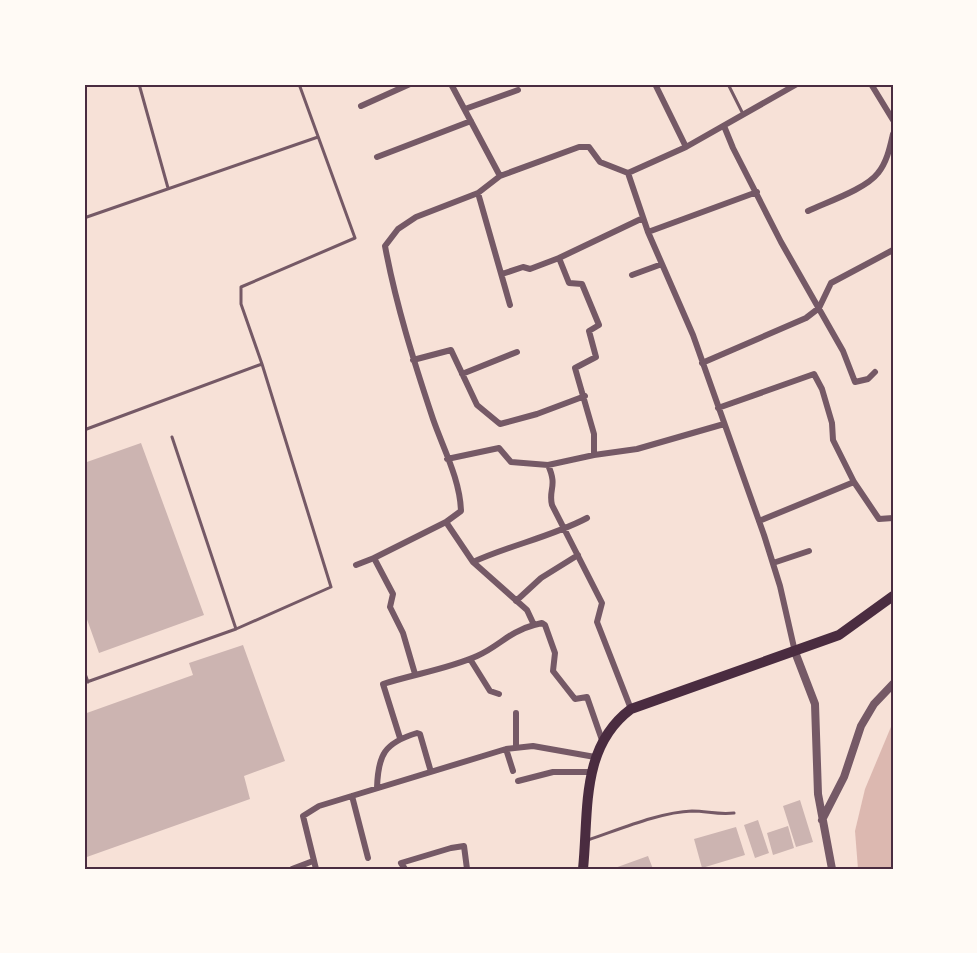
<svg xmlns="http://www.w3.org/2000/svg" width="977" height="953" font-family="'DM Sans',sans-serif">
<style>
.water{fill:#dcb8b0}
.building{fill:#ccb4b1}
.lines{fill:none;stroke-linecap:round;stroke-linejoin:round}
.service{stroke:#755966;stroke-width:3}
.minor{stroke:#755966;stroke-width:6}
.tertiary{stroke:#755966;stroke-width:8}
.trunk{stroke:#4a2c40;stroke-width:10}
.neatline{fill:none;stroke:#4a2c40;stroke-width:2}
</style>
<rect width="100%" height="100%" fill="#f7e1d7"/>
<path class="water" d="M893,722V869H858L855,831L865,789Z"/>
<path class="building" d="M141,443L204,615L99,653L84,611V463Z
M243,645L285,761L244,776L250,799L84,858V714L193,675L189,663Z
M800,800L813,842L796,847L783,806Z
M758,820L769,853L755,858L744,825Z
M788,826L794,848L773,855L767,833Z
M736,827L745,855L702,868L694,839Z
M648,856L653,869H612Z"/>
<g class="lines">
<path class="service" d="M139,84L168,188
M728,84L743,114
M84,218L318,137
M84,430L262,364L241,304V287L355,238L299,84
M236,629L331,587L262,364
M84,671L88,682
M84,683L236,629L172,437
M588,840C618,830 660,812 692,811C707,811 718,815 734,813"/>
<path class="minor" d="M451,84L500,176
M655,84L686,147
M871,84L893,120
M361,106L410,84
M465,109L518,90
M724,126L733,148L781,242L843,351L855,382L868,379L875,372
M377,157L471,121
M628,173L648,232L693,335L764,535L780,586L795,652
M628,173L686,147L797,84
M478,193L510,305
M808,211C827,202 866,189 878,173C887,162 890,147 893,134
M643,218L559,258L569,283L582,284L599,325L589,331L596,357L575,368L594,434V455L637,449L724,424
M648,232L757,192
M502,274L523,267L530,269L559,258
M632,275L662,264
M413,360L451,350L477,405L500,424L537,414L585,396
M702,363L806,318L819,308L831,283L893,250
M462,374L517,352
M718,408L814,374L822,389L832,423L833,440L854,482L879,519L893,518
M447,459L499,448L511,462L548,465L594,455
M548,465C558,487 548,489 552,505L602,603L597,622L631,709
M759,521L854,482
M473,562C510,545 551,537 587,518
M773,563L809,551
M356,565L374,558
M516,601L541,578L578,555
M534,625L542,623L545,625L555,653L553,671L575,699L587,697L602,740
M470,659L490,691L499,694
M415,674L403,633L390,607L393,594L374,558L446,522L461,511C460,479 443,448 433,419C414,362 396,305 385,246L398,229L416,217L478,193L500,176L579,147H589L600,162L628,173
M516,713V747
M400,738L383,684C414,674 448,669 477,656C500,646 508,632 534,625L527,610L473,562L446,522
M506,749L513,771
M518,781L553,772H591
M377,788C378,755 384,743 417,733L420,734L431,772
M352,796L368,858
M292,869L313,861
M316,869L303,816L319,806L506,749L533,746L595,757
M405,869L401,863L451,848L464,846L467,869"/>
<path class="tertiary" d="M795,652L815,704L818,794L832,869
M822,820L844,777L861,726L874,704L893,684"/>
<path class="trunk" d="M583,869C589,811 580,747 631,709L839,635L893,596"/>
</g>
<rect width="977" height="953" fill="none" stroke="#fffaf5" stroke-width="171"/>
<rect x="86" y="86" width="806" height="782" class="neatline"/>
</svg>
